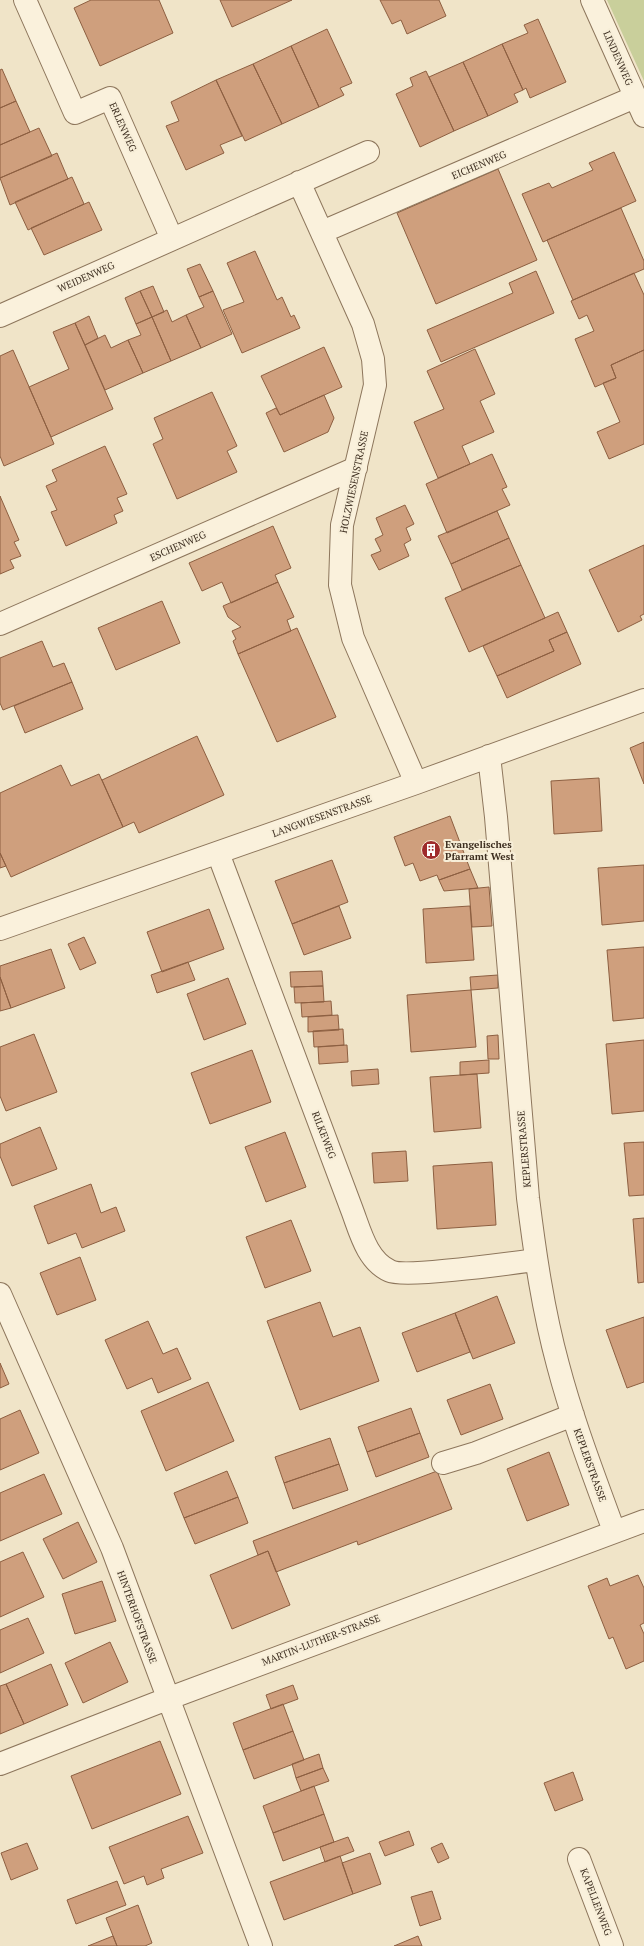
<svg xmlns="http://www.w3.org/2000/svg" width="644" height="1946" font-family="'PT Serif',serif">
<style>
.green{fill:#c9cf9b}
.building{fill:#cf9f7d;stroke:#8d5f41}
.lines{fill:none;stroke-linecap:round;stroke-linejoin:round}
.minor-casing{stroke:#8d765c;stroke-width:24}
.minor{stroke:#faf1dc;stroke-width:22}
.labels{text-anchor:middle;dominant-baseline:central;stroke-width:4;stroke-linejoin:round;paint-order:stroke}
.street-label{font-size:10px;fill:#3d2e20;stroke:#f7eed8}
.poi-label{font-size:10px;font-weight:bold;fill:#3d2e20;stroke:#f7eed8;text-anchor:start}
</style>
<rect width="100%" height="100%" fill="#f0e4c8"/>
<path class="green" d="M607,0H644V81Z"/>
<path class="building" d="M91,0H159L173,33L100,66L74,8Z
M220,0H292L232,27Z
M380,0H439L446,16L407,34L401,20L392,24Z
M538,19L566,82L530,98L526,88L523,90L502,44L528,33L524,25Z
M327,29L352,83L340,88L344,95L319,107L291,46Z
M502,44L523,90L514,94L518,102L488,116L463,62Z
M291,46L319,107L282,124L253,64Z
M463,62L488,116L454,131L429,77Z
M253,64L282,124L245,141L216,80Z
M2,69L16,101L0,108V70Z
M426,71L454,131L420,147L396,94L413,86L410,78Z
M216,80L242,136L220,145L224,153L186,170L166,126L179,121L171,102Z
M16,101L30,132L0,145V108Z
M39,128L52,156L0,178V145Z
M614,152L636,201L543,242L522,194L549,183L552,188L593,170L589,163Z
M57,153L68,179L10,205L0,178Z
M498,169L537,260L436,304L397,213Z
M72,177L84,204L28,230L15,202Z
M89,202L102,230L44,255L31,228Z
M621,208L644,261V269L573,300L547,240Z
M255,251L277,300L282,297L291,317L294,315L300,328L242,353L223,310L244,302L227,263Z
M200,264L213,291L199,297L187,269Z
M536,271L554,313L441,362L427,330L513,293L509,283Z
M634,273L644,295V350L611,365L616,378L595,387L575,339L594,331L587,315L579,319L571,301Z
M153,286L164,312L152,317L140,291Z
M140,291L152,317L136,324L125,298Z
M213,291L232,334L201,348L186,315L204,307L199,297Z
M167,310L172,322L186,315L201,348L171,361L152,317Z
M89,316L98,338L85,345L75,323Z
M152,317L171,361L143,373L128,340L141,335L136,324Z
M75,323L113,409L51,437L29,387L69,369L53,332Z
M105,335L111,348L128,340L143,373L105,390L85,345Z
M324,347L342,387L280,415L261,376Z
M475,349L495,394L480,401L494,432L462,446L470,464L438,478L414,422L444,409L427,371Z
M13,350L54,444L4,466L0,456V356Z
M644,350V444L609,459L597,432L620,422L603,383L616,378L611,365Z
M212,392L237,446L227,451L237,472L177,499L153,444L163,439L154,418Z
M324,395L334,418L328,432L284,452L266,413L276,408L280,415Z
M105,446L127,494L117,498L123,511L114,515L117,523L66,546L51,512L57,510L46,486L57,481L52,470Z
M492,454L507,487L502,489L510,505L447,533L426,484Z
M0,496L19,540L14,542L21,556L10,560L14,568L0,574Z
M405,505L414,524L406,528L411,540L404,544L409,556L379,570L371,555L381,551L375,539L383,535L376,518Z
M497,511L509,538L451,564L438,536Z
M273,526L291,568L275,575L278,582L231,603L222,582L202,591L189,563Z
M509,538L521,565L462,590L451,564Z
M644,545V614L640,616L642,620L618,632L589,570Z
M521,565L545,618L469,652L445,598Z
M278,582L294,617L287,620L291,631L238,654L233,641L236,639L232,631L241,627L228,617L223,606Z
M162,601L180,643L116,670L98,628Z
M558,612L567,632L549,640L554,651L497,676L483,646Z
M297,628L336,717L277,742L238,654Z
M567,632L581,664L507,698L497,676L554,651L549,640Z
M42,641L53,667L64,663L72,682L3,710L0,703V658Z
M72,682L83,709L25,733L14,706Z
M197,736L224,795L139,833L134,822L123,827L102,780Z
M644,742V784L630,748Z
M61,765L71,786L99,774L123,827L11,877L0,853V793Z
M599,778L602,831L554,834L551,781Z
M450,816L470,869L439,880L437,875L420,881L413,863L405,866L394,837Z
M0,853L6,866L0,868Z
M332,860L348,902L292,924L275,881Z
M644,865V921L602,925L598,868Z
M470,869L478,888L444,891L439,880Z
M489,887L492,926L472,927L469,889Z
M339,906L351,938L304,955L292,924Z
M470,906L474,960L426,963L423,909Z
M209,909L224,949L162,972L147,932Z
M84,937L96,963L80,970L68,944Z
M644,947V1018L613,1021L607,950Z
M51,949L65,988L11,1008L0,977V966Z
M188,962L195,980L157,993L151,975Z
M322,971L323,986L291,987L290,972Z
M498,975V988L471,990L470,977Z
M0,977L11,1008L0,1011Z
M228,978L246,1024L204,1040L187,994Z
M323,986L324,1002L295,1003L294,987Z
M471,990L476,1047L411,1052L407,995Z
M331,1001L332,1015L302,1017L301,1003Z
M338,1015L339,1030L308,1032V1017Z
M343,1029L344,1045L314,1047L313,1031Z
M34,1034L57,1092L6,1111L0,1096V1047Z
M498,1035L499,1059H488L487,1036Z
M644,1040V1111L612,1114L606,1044Z
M347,1045L348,1062L319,1064L318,1047Z
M252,1050L271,1102L210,1124L191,1073Z
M489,1060V1073L460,1075V1062Z
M378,1069L379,1084L352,1086L351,1071Z
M477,1074L481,1128L434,1132L430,1077Z
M40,1127L57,1169L12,1186L0,1156V1144Z
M285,1132L306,1187L266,1202L245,1147Z
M644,1142V1195L629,1196L624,1143Z
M406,1151L408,1181L374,1183L372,1153Z
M492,1162L496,1225L437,1229L433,1166Z
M91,1184L101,1213L116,1207L125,1231L82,1248L76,1233L48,1244L34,1206Z
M644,1218V1282L638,1283L633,1219Z
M291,1220L311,1271L265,1288L246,1237Z
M80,1257L96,1300L57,1315L40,1273Z
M497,1296L515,1343L473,1359L455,1313Z
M320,1302L333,1337L360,1327L379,1381L300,1410L267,1321Z
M455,1313L470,1352L417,1372L402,1333Z
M644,1317V1382L627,1388L606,1330Z
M148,1321L163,1354L177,1348L191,1379L158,1393L152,1378L127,1389L105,1340Z
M0,1363L9,1384L0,1388Z
M208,1382L234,1441L166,1471L141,1411Z
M490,1384L503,1419L461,1435L447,1400Z
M411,1408L420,1433L367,1452L358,1427Z
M20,1410L39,1453L0,1470V1419Z
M420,1433L429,1457L376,1477L367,1452Z
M330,1438L339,1464L284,1483L275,1457Z
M549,1452L569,1505L527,1521L507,1469Z
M339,1464L348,1490L293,1509L284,1483Z
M227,1471L238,1497L184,1518L174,1493Z
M437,1471L452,1509L358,1545L357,1541L276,1572L268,1551L258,1555L253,1541Z
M44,1474L62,1514L0,1541V1493Z
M238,1497L248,1523L195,1544L184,1518Z
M78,1522L97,1562L63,1579L43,1539Z
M268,1551L290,1605L232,1629L210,1575Z
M23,1552L44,1597L0,1617V1562Z
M638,1575L644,1588V1623L640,1625L644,1634V1661L626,1669L613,1637L609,1639L588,1586L607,1578L610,1586Z
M102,1581L116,1621L75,1634L62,1594Z
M28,1618L44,1653L0,1673V1630Z
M110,1642L128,1682L83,1703L65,1663Z
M51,1664L68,1705L24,1724L6,1684Z
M6,1684L24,1724L0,1734V1686Z
M293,1685L298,1699L271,1709L266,1695Z
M283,1704L293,1731L243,1750L233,1723Z
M293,1731L304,1760L254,1779L243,1750Z
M160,1741L181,1794L92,1829L71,1776Z
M319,1754L323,1768L296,1778L292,1764Z
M323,1768L329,1781L301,1791L296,1778Z
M573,1772L583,1800L555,1811L544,1783Z
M314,1786L324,1814L273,1833L263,1806Z
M324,1814L334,1842L283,1861L273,1833Z
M188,1816L203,1853L161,1869L164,1878L147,1885L144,1876L124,1884L109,1847Z
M409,1831L414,1845L385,1856L379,1842Z
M348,1837L354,1851L325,1862L320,1847Z
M27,1843L38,1869L11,1880L1,1853Z
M442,1843L449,1858L438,1863L431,1848Z
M370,1853L381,1884L353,1894L342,1863Z
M340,1856L353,1894L284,1920L270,1882Z
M117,1881L126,1905L76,1924L67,1900Z
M432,1891L441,1919L420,1926L411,1897Z
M138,1905L152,1943L145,1946H117L106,1918Z
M113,1936L117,1946H88Z
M418,1936L422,1946H394Z"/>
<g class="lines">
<g class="minor-casing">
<path id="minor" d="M25,0L75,113L110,98L172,239
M592,0L644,116
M299,182L363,324L373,359L375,385L342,525L340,585L353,638L416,783
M322,232L635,97
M0,316L368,152
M0,624L356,468
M489,756L496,817L528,1198C535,1254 543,1310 558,1365C573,1422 594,1476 614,1531
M218,853L352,1210C360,1231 367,1261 390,1271C404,1278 513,1263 536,1260
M0,929L416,783L644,700
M0,1294L112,1548L261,1946
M443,1463L476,1453L573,1415
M0,1764L167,1699L644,1521
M579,1859L612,1946"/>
</g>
<use href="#minor" class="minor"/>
</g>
<defs>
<g id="building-disc" transform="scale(1)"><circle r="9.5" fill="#9e2a2b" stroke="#f7eed8"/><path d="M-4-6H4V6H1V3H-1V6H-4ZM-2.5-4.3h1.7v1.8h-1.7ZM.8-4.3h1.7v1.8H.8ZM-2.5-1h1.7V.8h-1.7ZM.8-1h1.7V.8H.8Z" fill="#fff"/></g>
</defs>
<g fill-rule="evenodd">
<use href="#building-disc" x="431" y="850"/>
</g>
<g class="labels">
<g class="street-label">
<text transform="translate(618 58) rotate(66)">LINDENWEG</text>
<text transform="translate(123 127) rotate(66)">ERLENWEG</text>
<text transform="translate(479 165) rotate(-23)">EICHENWEG</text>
<text transform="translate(86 277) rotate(-24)">WEIDENWEG</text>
<text transform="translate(354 482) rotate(-78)">HOLZWIESENSTRASSE</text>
<text transform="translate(178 546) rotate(-24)">ESCHENWEG</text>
<text transform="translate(322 816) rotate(-20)">LANGWIESENSTRASSE</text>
<text transform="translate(324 1135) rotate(69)">RILKEWEG</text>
<text transform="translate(524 1149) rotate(-95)">KEPLERSTRASSE</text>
<text transform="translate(590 1465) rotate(70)">KEPLERSTRASSE</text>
<text transform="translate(137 1617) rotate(70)">HINTERHOFSTRASSE</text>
<text transform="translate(321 1640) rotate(-21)">MARTIN-LUTHER-STRASSE</text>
<text transform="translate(596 1902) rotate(69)">KAPELLENWEG</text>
</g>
<g class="poi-label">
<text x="445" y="844">Evangelisches<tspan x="445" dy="12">Pfarramt West</tspan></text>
</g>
</g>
</svg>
